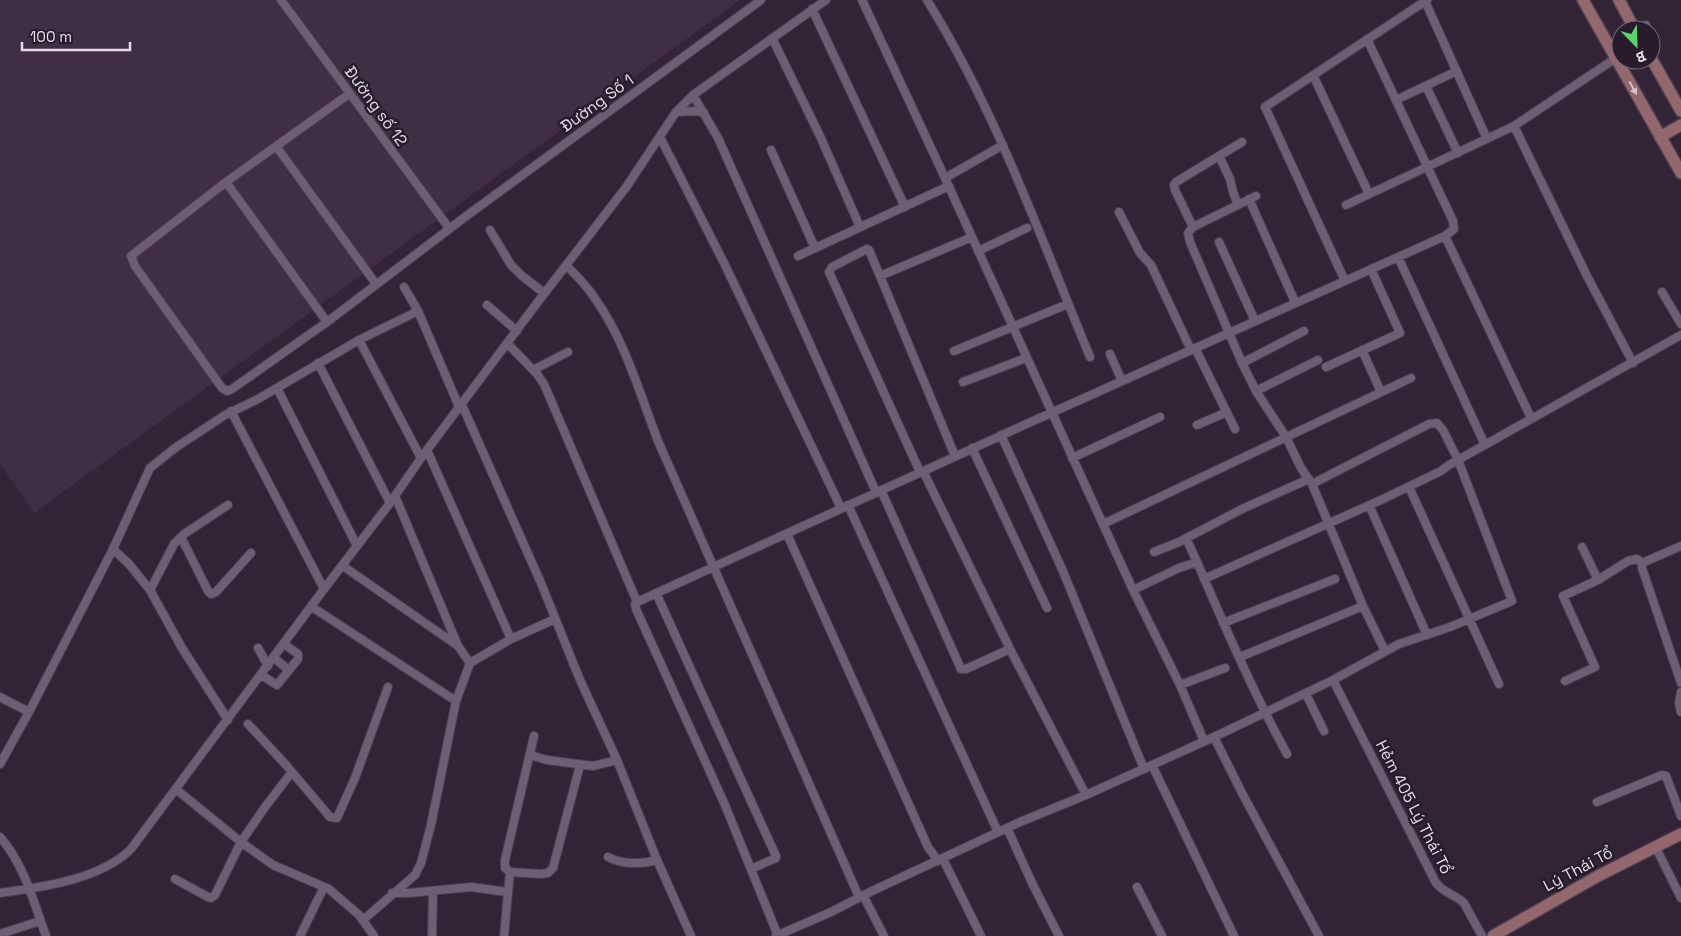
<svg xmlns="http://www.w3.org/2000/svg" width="1681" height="936" font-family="'Space Grotesk',sans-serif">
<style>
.built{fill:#3f2e44}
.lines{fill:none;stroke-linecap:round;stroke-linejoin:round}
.street-casing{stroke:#4b3f4e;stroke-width:10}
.secondary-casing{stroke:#4b3f4e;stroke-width:14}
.street{stroke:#6e5e73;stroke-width:8}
.secondary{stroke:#94676d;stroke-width:11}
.oneway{fill:#d2c0ca}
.labels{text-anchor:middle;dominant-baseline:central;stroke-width:5;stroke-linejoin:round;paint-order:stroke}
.street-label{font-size:16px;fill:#e6dee9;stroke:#281b2c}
</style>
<rect width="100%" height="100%" fill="#322436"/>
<path class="built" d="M0,0H740L34,513L0,464Z"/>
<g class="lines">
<g class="street-casing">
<path id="street" d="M281,0L449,228
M862,0L945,178L1133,590L1180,685L1204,741
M927,0C996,111 1040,236 1090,357
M1425,1L1487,139
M812,9L905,207
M1638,30L1646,25
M772,38L820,136L860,227
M1313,75L1369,194
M1426,86L1458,153
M349,94L226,182L131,256L135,266L222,388L227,391L232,389L327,322L465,217L761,0
M693,95L718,138L876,492
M1396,100L1457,71
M676,112L697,111L704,113
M1514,126L1587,276L1633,363
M660,137L725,265L841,508
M1242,142L1176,182L1174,185L1175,190L1193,227L1188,233L1190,242L1242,363L1256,391L1286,437L1301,468L1312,484L1363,606L1385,651
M276,146L376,284
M771,150L815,248
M1219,156L1230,179L1233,192L1238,205
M945,178L1003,145
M226,182L327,322
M1249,199L1295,302
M1346,205L1514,126L1616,58
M1119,212L1140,253L1151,265L1191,350
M1193,227L1256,196
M490,230L511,265L521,275L544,293
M1445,236L1531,418
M1219,242L1255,321
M978,251L1027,228
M798,256L949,186
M1398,257L1485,445
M566,265C577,276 588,287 596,300C625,341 640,394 658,441L859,897
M880,276L972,237
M1345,281L1265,107L1427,0
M404,287L418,311L460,409
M1662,292L1681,324
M487,305L517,331
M359,340L421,458
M508,344L537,374L544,384L637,602L635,604L636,609L725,805L778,936
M1195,348L1235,429
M1362,350L1381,392
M954,351L1068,304
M1110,354L1122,381
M318,363L390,503
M1242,363L1304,331
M1326,367L1400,333L1371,269
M533,370L568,352
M963,382L1026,358
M277,388L357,546
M1256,391L1318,360
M462,405L541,583L580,680L617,760L657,860L691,936
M231,411L324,589
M1197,425L1227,412
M1001,435L1062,569L1144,769
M972,448L1047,608
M427,450L511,639
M1072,458L1160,417
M923,471L1012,653L1086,795
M920,472L829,272L832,267L867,249L869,250L880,276L955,456
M1409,487L1499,684
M881,490L961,669H966L1010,649
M395,496L458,646L470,663
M848,505L998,832
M1369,505L1427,635
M1103,524L1411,378
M787,534L928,847L938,861
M181,537L208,591L211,594L216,592L251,553
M1186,538L1197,562
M1582,547L1598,580
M113,549L129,564L150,590L182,648L228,720
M1154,552L1179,542L1242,509L1309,479
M1642,563V568L1681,683
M1642,563L1681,546
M343,566L458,646
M1204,579L1381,500L1441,471L1449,465L1681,335
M150,590L174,544L184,534L228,505
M1133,590L1179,568L1197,562C1225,627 1253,692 1287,754
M656,593L776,856V858L751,869
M637,602L1022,426L1445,236L1454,229L1453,221L1367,39
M312,607L456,701
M1223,623L1335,579
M258,648L268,666
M1240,657L1363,606
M274,658L289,670
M261,675L277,685L298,659V654L284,644
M1333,680L1436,883C1445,894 1455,894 1464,903L1482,936
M1565,681L1595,667L1563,596L1598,580L1628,561L1637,559L1642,563
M1180,685L1225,668
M1681,692L1679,703L1681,712
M1306,694L1324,731
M0,697L29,712
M248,724L286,765L330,817L337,818L355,778L388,687
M534,736L505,860V868L510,872L541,874L548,873L553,868L580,765
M1214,737L1242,793L1319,936
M530,755L547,760L593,766L617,760
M0,764L29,712L113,549L150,468L175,448L225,415L258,399L359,340L418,311
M1152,765L1234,936
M177,790L241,842L273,865L329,889L359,915L374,936
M1597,802L1662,775L1666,776L1681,816
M1007,828L1033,885L1059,936
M0,837C24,864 34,903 46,936
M1655,846L1681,898
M608,857C623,865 641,864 657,860
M943,859L981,936
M175,879L208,897L211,898L215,895L241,842L265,807L292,772
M1137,887L1162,936
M0,893C41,887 100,880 131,849L324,589L390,503L421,458L534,307L627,186L676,112L693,95L826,0
M392,893H409L471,887L507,892
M863,895L884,936
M363,920L415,875L421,863L431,825L456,701L470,663L511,639L555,619
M0,934L40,921
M300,936L324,887
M432,936L433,891
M504,936L510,872
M776,936L831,912L872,891L1020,822L1086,795L1214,737L1333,680L1399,644L1450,627L1512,601L1458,460L1443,430L1437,423L1429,424L1312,484"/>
</g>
<g class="secondary-casing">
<path id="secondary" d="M1583,0L1681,173
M1619,0L1635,30
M1651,58L1681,111
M1660,137L1681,125
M1493,936L1598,876L1681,834"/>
</g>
<use href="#street" class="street"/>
<use href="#secondary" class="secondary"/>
</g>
<defs><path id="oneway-solid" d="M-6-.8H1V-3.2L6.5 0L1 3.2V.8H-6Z" transform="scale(1.25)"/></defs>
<use class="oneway" href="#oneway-solid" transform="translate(1633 88) rotate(61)"/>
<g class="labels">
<g class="street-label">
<text transform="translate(597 103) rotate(-36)">Đường Số 1</text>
<text transform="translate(376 106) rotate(54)">Đường số 12</text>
<text transform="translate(1414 807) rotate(63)">Hẻm 405 Lý Thái Tổ</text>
<text transform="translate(1578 869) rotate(-28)">Lý Thái Tổ</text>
</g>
</g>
<g transform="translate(1636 45) rotate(157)"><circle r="24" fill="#281b2c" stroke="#746978"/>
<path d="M0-4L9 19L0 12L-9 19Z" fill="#5ad56e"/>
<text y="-8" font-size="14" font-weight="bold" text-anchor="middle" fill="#e6dee9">B</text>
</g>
<path d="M22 42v8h108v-8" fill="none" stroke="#e6dee9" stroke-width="2.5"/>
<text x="30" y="42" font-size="15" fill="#e6dee9" stroke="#281b2c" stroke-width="4" paint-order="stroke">100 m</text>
</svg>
